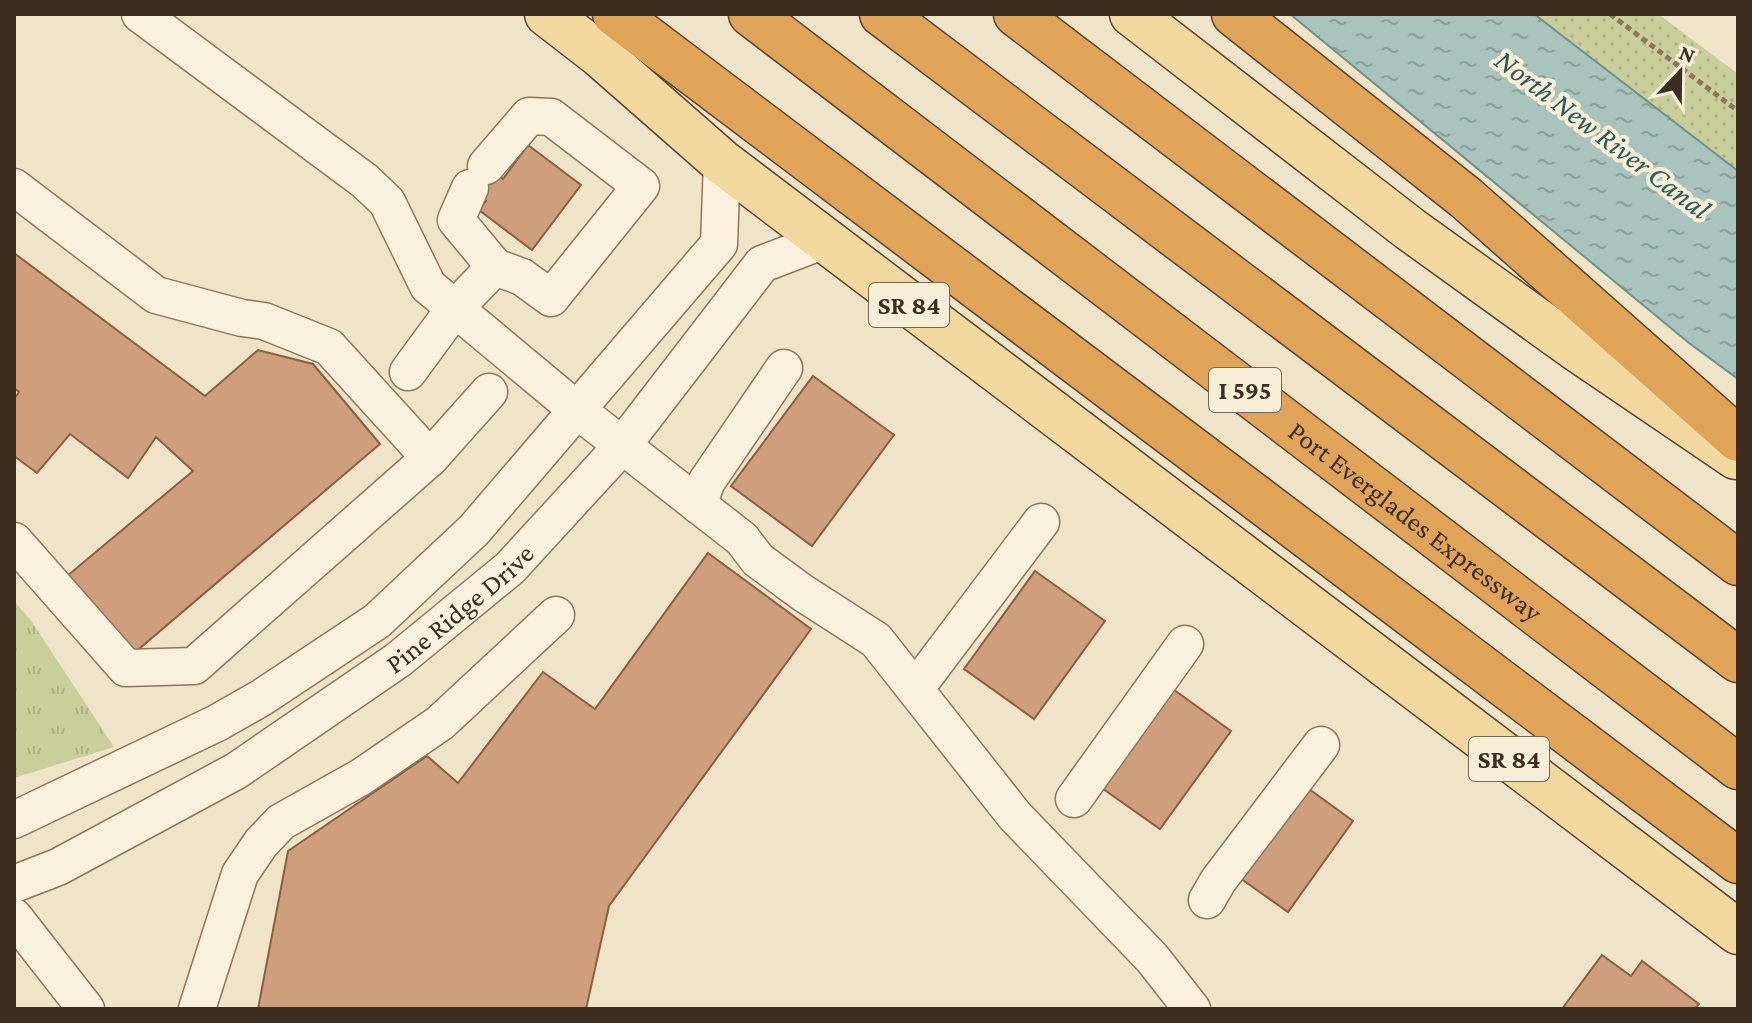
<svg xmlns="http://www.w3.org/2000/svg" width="1752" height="1023" font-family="'Crimson Pro',serif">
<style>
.grass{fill:url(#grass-tufts)}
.park{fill:url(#park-dots)}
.water{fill:url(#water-ripples);stroke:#6f938a;stroke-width:2}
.building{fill:#cf9f7d;stroke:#8d5f41;stroke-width:2}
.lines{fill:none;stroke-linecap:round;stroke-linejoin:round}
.minor-casing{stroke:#8d765c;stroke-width:39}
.major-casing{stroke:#5b4430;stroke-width:47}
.highway-casing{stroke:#5b4430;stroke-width:47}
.path{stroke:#8d765c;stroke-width:5;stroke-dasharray:6 4;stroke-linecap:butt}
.minor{stroke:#faf1dc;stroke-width:36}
.major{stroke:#f3d9a0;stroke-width:44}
.highway{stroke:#e0a458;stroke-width:44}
.labels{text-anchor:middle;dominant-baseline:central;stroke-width:8;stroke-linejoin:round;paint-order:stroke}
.shield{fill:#f7eed8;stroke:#756857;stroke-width:2}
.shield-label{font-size:26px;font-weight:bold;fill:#3d2e20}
.street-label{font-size:28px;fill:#3d2e20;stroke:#f7eed8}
.water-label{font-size:30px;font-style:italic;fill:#2f5d5a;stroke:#f7eed8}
</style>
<defs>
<pattern id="grass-tufts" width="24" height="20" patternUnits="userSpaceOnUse" patternTransform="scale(2)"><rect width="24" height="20" fill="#c9cf9b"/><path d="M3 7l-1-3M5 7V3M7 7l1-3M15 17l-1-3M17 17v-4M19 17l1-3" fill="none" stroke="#aeb285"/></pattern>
<pattern id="park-dots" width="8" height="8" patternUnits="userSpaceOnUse" patternTransform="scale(2)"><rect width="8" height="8" fill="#c9cf9b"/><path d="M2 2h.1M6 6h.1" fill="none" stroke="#aeb285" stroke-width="1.8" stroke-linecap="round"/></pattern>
<pattern id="water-ripples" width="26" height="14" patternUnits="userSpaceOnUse" patternTransform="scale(2)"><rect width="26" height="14" fill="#a9c4bc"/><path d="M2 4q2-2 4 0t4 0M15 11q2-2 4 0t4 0" fill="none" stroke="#8ba098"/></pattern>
</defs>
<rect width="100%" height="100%" fill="#f0e4c8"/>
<path class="grass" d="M14,601L30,619L114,747L14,778Z"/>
<path class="park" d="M1534,14H1658L1738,74V172Z"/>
<path class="water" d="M1290,14H1534L1738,171V379L1689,343Z"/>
<path class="building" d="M528,145L581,185L532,250L479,210L486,201L463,183L479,162L503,179Z
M14,253L205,396L258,350L313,364L380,444L133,654L67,576L193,471L156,437L128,478L70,434L37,473L14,456V399L19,392L14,388Z
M813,376L894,435L812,546L731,486Z
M708,553L811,629L609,906L586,1009H258L288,851L427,756L458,783L543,672L595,709Z
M1035,571L1105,621L1034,719L964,669Z
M1170,687L1231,731L1160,829L1099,786Z
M1305,786L1353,821L1288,912L1240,878Z
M1602,955L1631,976L1642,961L1699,1004L1694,1009H1562Z"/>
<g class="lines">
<g class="minor-casing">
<g id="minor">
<path d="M140,14L365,181L387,202L428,286L577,410L742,539L758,560L803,593L876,640L1015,816L1152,958L1192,1009"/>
<path d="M14,187L156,295L242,318L264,321L329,347L430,458L489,392"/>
<path d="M470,188L456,220L495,267"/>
<path d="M408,372L455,308L495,267L522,277L551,298L641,186L551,117L529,116L486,166"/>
<path d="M698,505L707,481L784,368"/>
<path d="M14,541L126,668L194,666L430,458"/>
<path d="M916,688L1041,522"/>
<path d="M1074,799L1185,644"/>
<path d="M14,820L217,723L261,698L377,621L474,530L719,244L722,162"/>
<path id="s1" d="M14,884L58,867L236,771L398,660L510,568L622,446L762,264L825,240"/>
<path d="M1207,900L1218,881L1321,745"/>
<path d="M14,917L86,1009"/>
<path d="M197,1009L240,874L261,843L281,822L361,777L440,723L556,615"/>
</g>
</g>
<g class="major-casing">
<path id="major" d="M547,14L600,55L722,162L1738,932
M1132,14L1410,229L1574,347L1736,457"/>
</g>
<g class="highway-casing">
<g id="highway">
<path d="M615,14L1738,861"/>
<path id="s2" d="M751,14L1738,767"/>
<path d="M882,14L1738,660"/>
<path d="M1016,14L1738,563"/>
<path d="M1234,14L1466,198L1738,439"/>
</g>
</g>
<path class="path" d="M1610,14L1738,111"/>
<use href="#minor" class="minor"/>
<use href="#major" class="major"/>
<use href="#highway" class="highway"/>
</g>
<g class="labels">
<g class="shield">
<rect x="869" y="283" width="80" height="44" rx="6"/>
<rect x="1209" y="368" width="72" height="44" rx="6"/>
<rect x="1469" y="737" width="80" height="44" rx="6"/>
</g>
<g class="shield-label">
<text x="909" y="305">SR 84</text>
<text x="1245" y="390">I 595</text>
<text x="1509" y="759">SR 84</text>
</g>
<g class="street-label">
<text stroke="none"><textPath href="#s2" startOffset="836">Port Everglades Expressway</textPath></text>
<text stroke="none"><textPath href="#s1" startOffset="526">Pine Ridge Drive</textPath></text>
</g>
<g class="water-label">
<text transform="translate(1603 134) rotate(37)">North New River Canal</text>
</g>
</g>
<rect width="1752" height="1023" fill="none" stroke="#3d2e20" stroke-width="32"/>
<g transform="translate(1680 72) rotate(22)" stroke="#f7eed8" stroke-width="6" paint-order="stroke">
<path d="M0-6L14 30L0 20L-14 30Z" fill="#3d2e20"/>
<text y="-12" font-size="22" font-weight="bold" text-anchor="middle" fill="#3d2e20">N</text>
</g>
</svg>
